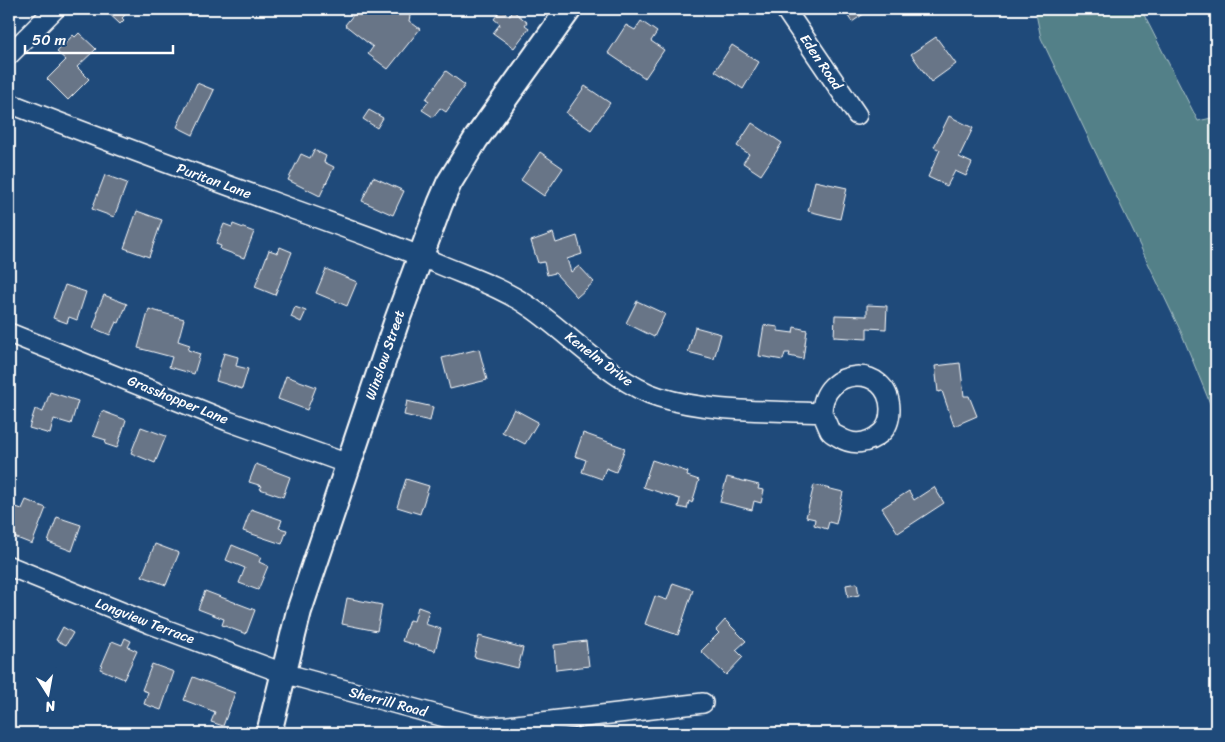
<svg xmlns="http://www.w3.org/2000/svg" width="1225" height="742" font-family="Sriracha,sans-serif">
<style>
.green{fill:#528088;stroke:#a8c0c4}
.building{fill:#687587;stroke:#fff}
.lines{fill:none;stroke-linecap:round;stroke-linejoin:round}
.minor-casing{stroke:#fff;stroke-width:22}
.tertiary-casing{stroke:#fff;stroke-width:28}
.minor{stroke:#1f4a7a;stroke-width:19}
.tertiary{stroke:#1f4a7a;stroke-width:24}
.labels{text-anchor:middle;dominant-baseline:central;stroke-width:5;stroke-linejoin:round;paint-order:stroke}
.street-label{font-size:14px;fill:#fff;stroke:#1f4a7a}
</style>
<rect width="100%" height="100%" fill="#1f4a7a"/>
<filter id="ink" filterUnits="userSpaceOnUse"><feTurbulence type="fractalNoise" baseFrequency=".02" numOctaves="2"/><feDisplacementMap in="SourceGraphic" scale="10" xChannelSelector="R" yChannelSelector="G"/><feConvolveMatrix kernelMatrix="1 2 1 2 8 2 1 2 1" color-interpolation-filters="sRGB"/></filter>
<g filter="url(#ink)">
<path class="green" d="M1035,9H1141L1198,121L1216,117V418L1181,332L1041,38Z"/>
<path class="building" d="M104,9H136L132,12L130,10L122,18L124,20L120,24Z
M358,9H393L398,12L405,10L410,16L409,21L420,29L388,69L368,54L373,47L345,25Z
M843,9H871L852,22Z
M501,10L510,16L513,11L527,22L525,25L529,28L514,48L493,33L500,24L494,19Z
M641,21L657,32L651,41L664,50L645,78L608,53L626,25L635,30Z
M79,33L96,49L77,67L89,79L68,100L47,79L66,60L57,52L73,35L75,37Z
M936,37L956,64L931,82L911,54Z
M732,45L759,62L743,89L715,71Z
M446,71L465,85L446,112L440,108L433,117L422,110L429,101L426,99Z
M197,83L214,90L193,135L177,127Z
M585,86L610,103L591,130L566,113Z
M369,110L383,118L377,128L363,119Z
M949,116L973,128L959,157L972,163L966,176L955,171L947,186L928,177L940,150L934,147Z
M752,123L782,143L761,175L743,163L749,154L737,146Z
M314,150L326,156L324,162L334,167L320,196L288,180L301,154L310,158Z
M540,152L563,168L544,196L521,180Z
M105,175L127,183L114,217L92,209Z
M373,177L404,191L393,215L362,201Z
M815,181L847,188L840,219L808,211Z
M137,211L162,220L149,257L124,248Z
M224,224L232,227L233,224L254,232L244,258L220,249L221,246L216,244Z
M553,233L556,243L577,236L582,254L567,259L571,272L579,266L594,282L577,297L555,273L547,275L544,262L538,263L531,241Z
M280,247L292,252L275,295L255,287L269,250L278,253Z
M326,269L357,282L347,306L316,293Z
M65,285L86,292L77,320L69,317L67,323L53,318Z
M104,295L127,304L119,323L116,322L110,335L93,328L98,314L96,313Z
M637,301L665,314L654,337L626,323Z
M867,305L887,306L886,329L867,328V339L834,337L835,315L867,316Z
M295,307L306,311L301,322L291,317Z
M149,309L184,319L178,341L190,345L188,350L200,354L194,374L169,367L172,357L138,348Z
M764,325L778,327V331L793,333L794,327L807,330L803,359L789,356L790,353H785L783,360L759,356Z
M695,327L721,334L714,359L688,352Z
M479,349L487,380L450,389L442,358Z
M224,353L238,357L236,366L248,369L242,389L216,381Z
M960,363L964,396H969L977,416L954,426L942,391L938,392L935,366Z
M286,376L316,387L307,410L278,399Z
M50,392L78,401L71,424L54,419L50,434L29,428L35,409L43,412Z
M407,401L433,407L430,421L404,415Z
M514,409L538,422L525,444L502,432Z
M102,411L126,420L117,448L105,444L106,440L93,436Z
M141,427L166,436L155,463L131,453Z
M583,433L625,448L616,472L606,468L602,479L582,472L586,460L575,456Z
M652,460L688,472L687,476L699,480L692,503L689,501L687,509L678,507L680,499L643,487Z
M256,464L290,477L283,497L260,489L262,486L249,482Z
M727,477L759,485L758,489L764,490L761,503L754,501L752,510L720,502Z
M406,479L429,486L420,514L397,507Z
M814,485L843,492L836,524L829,522L827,529L814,525L815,519L806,517Z
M934,487L944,503L898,533L882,508L909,491L914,500Z
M26,500L46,508L32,544L9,535V527L16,507L22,509Z
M251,509L282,520L279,528L287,530L282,544L243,531Z
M57,517L81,525L72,551L48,542Z
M155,544L179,553L166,585L142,576Z
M232,545L261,557L259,562L268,566L258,590L239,583L245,568L226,560Z
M673,583L693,590L678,635L645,624L655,596L667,600Z
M857,583L859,595L848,597L846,585Z
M205,591L255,610L246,634L222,625L224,619L198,609Z
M347,598L382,605L377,631L342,624Z
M418,607L429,611L425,624L441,629L435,651L402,641L409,620L414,621Z
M725,620L746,641L736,650L743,657L726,675L701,651L719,633L716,630Z
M63,627L73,633L66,645L56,640Z
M479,636L523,648L518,668L474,657Z
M125,638L131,641L128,647L137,651L124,679L100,669L112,641L122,645Z
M586,641L589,666L556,670L554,645Z
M152,664L174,672L161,710L144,704L148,692L142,690Z
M193,677L235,693L223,726L211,722L215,712L184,700Z"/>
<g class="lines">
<g class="minor-casing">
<path id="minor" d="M785,9L857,115
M9,55L55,9
M9,103C98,138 188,171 279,204C333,224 388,242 441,265C472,278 505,289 533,309C570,335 616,384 659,397C710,413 770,410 822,413C825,419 827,425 830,431C832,434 836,435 839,437C853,446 868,444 881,433C888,427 890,418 890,409C889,363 822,366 822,413
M9,333L228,421L348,464
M9,566L151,624L283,673L474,725L488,727L508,726L703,703"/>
</g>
<g class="tertiary-casing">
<path id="tertiary" d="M269,733L299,611L396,323L440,204L449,183L476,139L569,9"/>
</g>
<use href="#minor" class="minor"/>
<use href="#tertiary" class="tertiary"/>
</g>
</g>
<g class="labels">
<g class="street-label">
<text transform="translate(821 62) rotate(56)">Eden Road</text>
<text transform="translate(214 181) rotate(20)">Puritan Lane</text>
<text transform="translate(385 355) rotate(-71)">Winslow Street</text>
<text transform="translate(599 359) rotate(37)">Kenelm Drive</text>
<text transform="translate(178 400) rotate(22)">Grasshopper Lane</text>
<text transform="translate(145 621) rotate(21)">Longview Terrace</text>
<text transform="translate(388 702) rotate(15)">Sherrill Road</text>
</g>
</g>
<rect width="1225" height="742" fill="none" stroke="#1f4a7a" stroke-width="30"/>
<rect x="15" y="15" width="1195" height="712" fill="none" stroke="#fff" stroke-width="2" filter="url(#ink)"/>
<g transform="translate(48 694) rotate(169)" stroke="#1f4a7a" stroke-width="4" paint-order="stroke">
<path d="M0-4L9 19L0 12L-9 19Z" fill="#ffffff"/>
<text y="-8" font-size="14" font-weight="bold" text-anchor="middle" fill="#ffffff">N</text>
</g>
<path d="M25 45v8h148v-8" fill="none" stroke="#ffffff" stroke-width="2.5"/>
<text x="32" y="45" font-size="15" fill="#ffffff" stroke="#1f4a7a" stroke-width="4" paint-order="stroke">50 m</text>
</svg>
